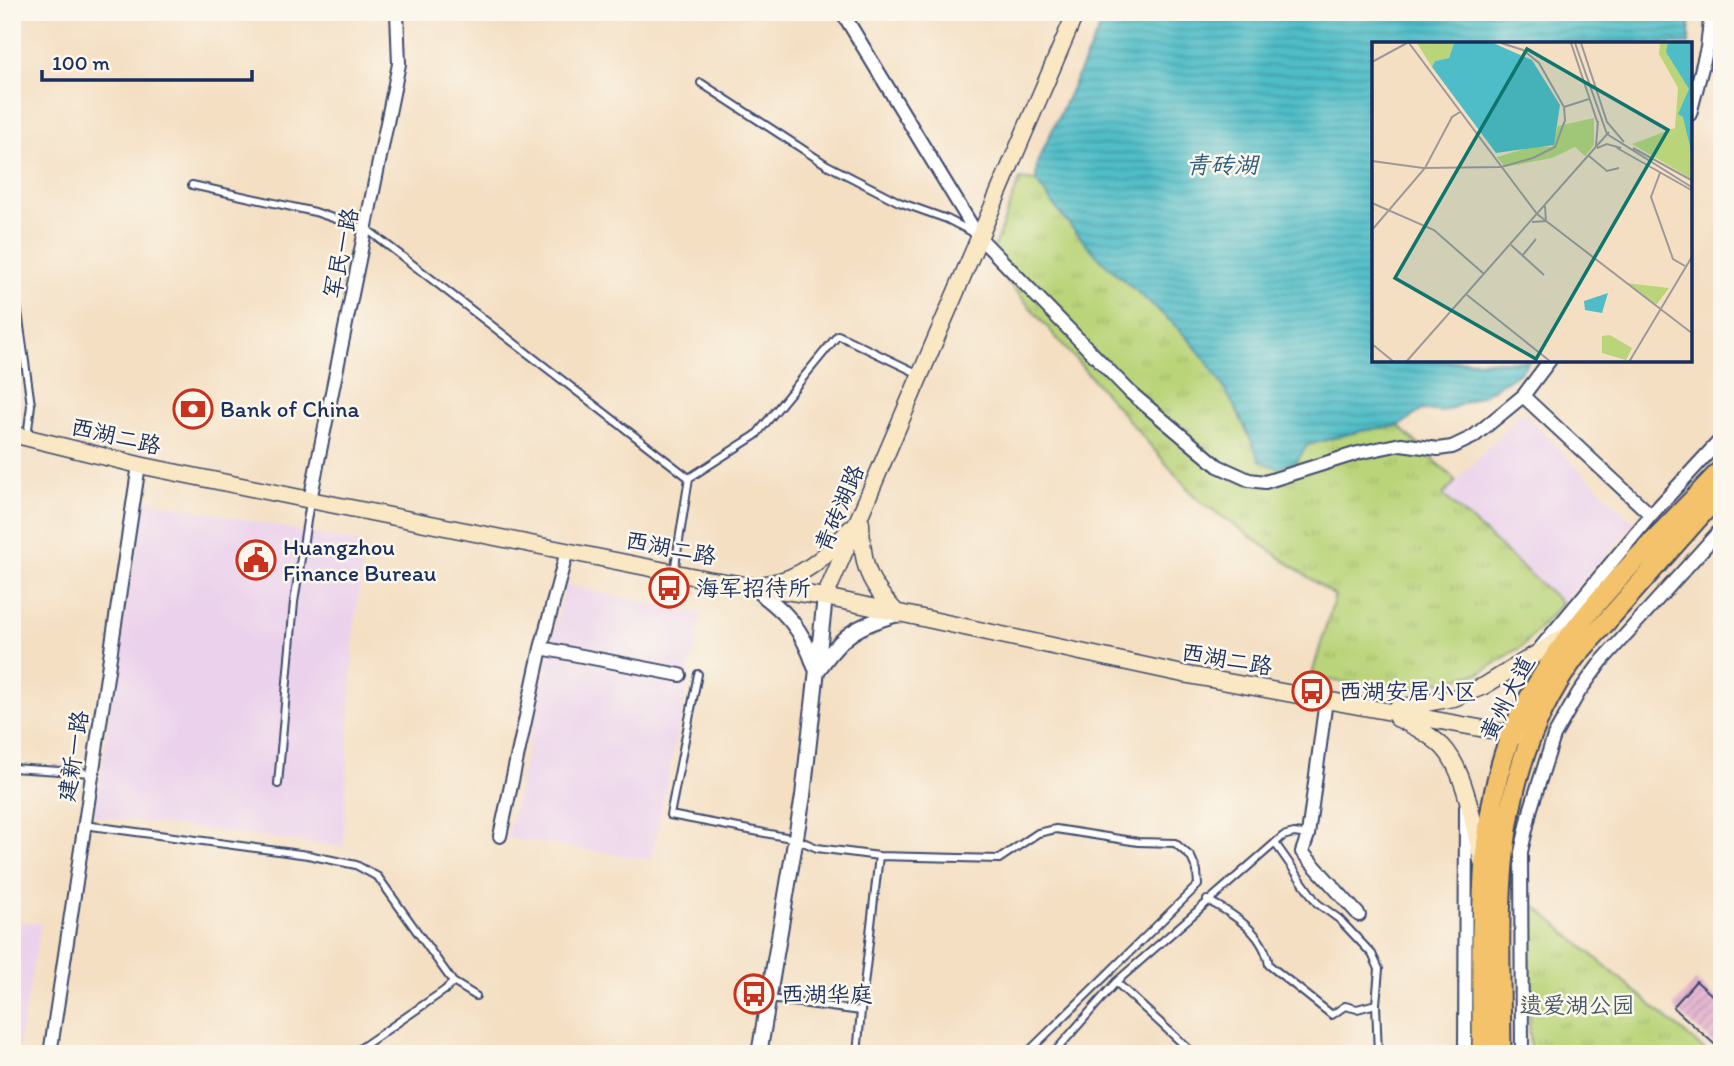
<svg xmlns="http://www.w3.org/2000/svg" width="1734" height="1066" font-family="Itim,'LXGW WenKai TC',sans-serif">
<style>
.built{fill:#ebd1ec}
.park{fill:url(#park-tufts);stroke:#6a826c;stroke-width:2}
.water{fill:url(#water-rules);stroke:#357692;stroke-width:2}
.building{fill:url(#building-hatch)}
.lines{fill:none;stroke-linecap:round;stroke-linejoin:round}
.service-casing{stroke:#3c496d;stroke-width:10}
.minor-casing{stroke:#3c496d;stroke-width:16}
.tertiary-casing{stroke:#3c496d;stroke-width:18}
.secondary-casing{stroke:#3c496d;stroke-width:19}
.primary-casing{stroke:#3c496d;stroke-width:23}
.service{stroke:#fff;stroke-width:6}
.minor{stroke:#fff;stroke-width:12}
.tertiary{stroke:#fff;stroke-width:14}
.secondary{stroke:#fae7c3;stroke-width:16}
.primary{stroke:#f3c26a;stroke-width:19}
.labels{text-anchor:middle;dominant-baseline:central;stroke-width:5;stroke-linejoin:round;paint-order:stroke}
.street-label{font-size:23px;fill:#1b2f5e;stroke:#fbf7ec}
.poi-label{font-size:23px;fill:#1b2f5e;stroke:#fbf7ec;text-anchor:start}
.park-label{font-size:23px;fill:#435865;stroke:#fbf7ec}
.water-label{font-size:24px;font-style:italic;fill:#2b5a7e;stroke:#fbf7ec}
.inset-road{fill:none;stroke:#9d999b;stroke-width:2}
.view{fill:#0f766e;fill-opacity:0.15;stroke:#0f766e;stroke-width:3.5}
.inset-edge{fill:none;stroke:#1b2f5e;stroke-width:3.5}
</style>
<defs>
<pattern id="park-tufts" width="24" height="20" patternUnits="userSpaceOnUse" patternTransform="scale(1.75)"><rect width="24" height="20" fill="#bad479"/><path d="M3 7l-1-3M5 7V3M7 7l1-3M15 17l-1-3M17 17v-4M19 17l1-3" fill="none" stroke="#9fb66b"/></pattern>
<pattern id="water-rules" width="6" height="5" patternUnits="userSpaceOnUse" patternTransform="scale(1.75)"><rect width="6" height="5" fill="#4fbdc7"/><path d="M0 2.5h6" fill="none" stroke="#419aa5"/></pattern>
<pattern id="building-hatch" width="6" height="6" patternUnits="userSpaceOnUse" patternTransform="scale(1.75)"><rect width="6" height="6" fill="#e3aecd"/><path d="M-1 1l2-2M0 6l6-6M5 7l2-2" fill="none" stroke="#b78eaa"/></pattern>
</defs>
<rect width="100%" height="100%" fill="#fbf7ec"/>
<filter id="ink" filterUnits="userSpaceOnUse"><feTurbulence type="fractalNoise" baseFrequency=".0143" numOctaves="2"/><feDisplacementMap in="SourceGraphic" scale="14" xChannelSelector="R" yChannelSelector="G"/><feConvolveMatrix kernelMatrix="1 2 1 2 8 2 1 2 1" color-interpolation-filters="sRGB"/></filter>
<filter id="wash" filterUnits="userSpaceOnUse"><feTurbulence type="fractalNoise" baseFrequency=".00686" numOctaves="4" result="noise"/><feDisplacementMap in="SourceGraphic" scale="28" xChannelSelector="R" yChannelSelector="G"/><feGaussianBlur stdDeviation="1.57" result="paint"/><feColorMatrix in="noise" values="0 0 0 0 0 0 0 0 0 0 0 0 0 0 0 0 0 1.4 0 .05"/><feComposite in="paint" operator="in"/></filter>
<g filter="url(#wash)">
<rect width="100%" height="100%" fill="#f4dfc3"/>
<path class="built" d="M12,322L22,408V409L12,406Z
M1522,412L1634,523L1562,603L1443,495Z
M143,499L365,544L354,630L343,847L94,816Z
M565,585L702,614L651,860L507,838Z
M12,920L41,924L17,1054H12Z"/>
<path class="park" d="M1020,179L1036,181C1057,211 1081,240 1108,266C1140,296 1178,323 1204,358C1227,389 1245,425 1260,461H1297L1307,445L1360,431L1399,426L1456,481L1443,495L1562,603L1524,645L1480,673L1408,690L1311,678L1335,596L1197,499L989,260Z
M1536,907L1709,1054H1530L1528,929Z"/>
<path class="water" d="M1107,12H1690L1689,44H1374V360L1529,361L1521,371L1483,395L1443,412L1422,410L1399,426L1360,431L1307,445L1297,461L1278,468L1260,461C1245,425 1227,389 1204,358C1178,323 1140,296 1108,266C1081,240 1057,211 1036,181L1037,163Z"/>
<g id="blocks">
<path class="building" d="M1696,981L1722,1004V1051L1673,1007Z"/>
</g>
</g>
<g filter="url(#ink)">
<use href="#blocks" fill-opacity="0" stroke="#3c496d" stroke-width="2"/>
<g class="lines">
<g class="service-casing">
<path id="service" d="M701,83L827,165L899,202L947,219L974,233
M192,185L315,212L368,230L689,478L756,435L838,335L919,374
M12,269L31,405L27,437
M674,572L689,478
M698,674L670,815L796,839L817,848L879,856L999,859L1038,833L1056,829L1138,842L1175,843L1191,857L1197,871L1198,885L1026,1054
M12,768L92,773
M278,784L294,602L310,502
M84,825L308,855L356,865L378,877L453,982L476,996
M1207,900C1234,914 1264,933 1269,965L1332,1015L1345,1006L1357,1009L1376,1004L1379,969L1372,954L1339,919L1317,903L1275,843
M1116,982L1194,1054
M770,999L861,1011L857,1054
M1376,1004L1378,1054
M861,1011L879,856
M352,1054L445,990L453,982
M1053,1054L1116,982L1283,836L1294,833L1308,835"/>
</g>
<g class="minor-casing">
<path id="minor" d="M842,12L978,236L1131,393L1218,466L1249,480L1265,482L1358,453L1401,444L1438,449L1452,447L1473,437L1523,396
M1690,114L1707,48L1711,12
M1550,360L1523,396L1651,515
M310,500L399,64L397,12
M1541,647L1651,515L1722,438
M541,648L680,675
M1326,700L1308,835L1302,852L1359,915
M500,836L541,648L567,551
M50,1054L139,465
M1465,1054L1466,807
M1522,1054L1521,852L1531,808L1554,736L1579,692L1601,662L1722,528"/>
</g>
<g class="tertiary-casing">
<path id="tertiary" d="M752,587C784,609 803,629 815,667
M818,670C842,635 857,625 898,614
M759,1054L803,796L825,597"/>
</g>
<g class="secondary-casing">
<path id="secondary" d="M12,434L139,465L310,500L711,580L825,597L1183,674L1523,736
M861,523C862,566 868,583 898,614
M766,584C803,579 826,556 850,529
M825,597L1076,12
M1397,708L1454,698L1484,686L1570,633
M1397,718C1413,726 1430,734 1443,747C1466,771 1474,829 1482,861"/>
</g>
<g class="primary-casing">
<path id="primary" d="M1482,1054C1483,957 1474,823 1512,733C1556,630 1647,550 1722,469
M1501,1054C1500,913 1487,777 1575,657L1722,491"/>
</g>
<use href="#service" class="service"/>
<use href="#minor" class="minor"/>
<use href="#tertiary" class="tertiary"/>
<use href="#secondary" class="secondary"/>
<use href="#primary" class="primary"/>
</g>
</g>
<defs>
<g id="bank-ring" transform="scale(2.0125)"><circle r="9.5" fill="#fbf7ec" stroke="#c8321e" stroke-width="1.5"/><path d="M-6-4H6V4H-6ZM0-2.3a2.3 2.3 0 1 0 0 4.6a2.3 2.3 0 1 0 0-4.6Z" fill="#c8321e"/></g>
<g id="civic-ring" transform="scale(2.0125)"><circle r="9.5" fill="#fbf7ec" stroke="#c8321e" stroke-width="1.5"/><path d="M-.6-6.5H3V-4.5H.6V-3L4-1V1h2V6H-6V1h2V-1L-.6-3ZM-1.2 2.5V6h2.4V2.5Z" fill="#c8321e"/></g>
<g id="bus-ring" transform="scale(2.0125)"><circle r="9.5" fill="#fbf7ec" stroke="#c8321e" stroke-width="1.5"/><path d="M-5-6H5V4H4V6H2V4H-2V6H-4V4H-5ZM-3.5-4V0h7V-4ZM-3.5 1.2v1.5H-2V1.2ZM2 1.2v1.5H3.5V1.2Z" fill="#c8321e"/></g>
</defs>
<g fill-rule="evenodd">
<use href="#bank-ring" x="193" y="409"/>
<use href="#civic-ring" x="256" y="560"/>
<use href="#bus-ring" x="669" y="588"/>
<use href="#bus-ring" x="1312" y="691"/>
<use href="#bus-ring" x="754" y="994"/>
</g>
<g class="labels">
<g class="street-label">
<text transform="translate(341 253) rotate(-78)">军民一路</text>
<text transform="translate(116 436) rotate(13)">西湖二路</text>
<text transform="translate(839 508) rotate(-67)">青砖湖路</text>
<text transform="translate(671 548) rotate(11)">西湖二路</text>
<text transform="translate(1227 659) rotate(10)">西湖二路</text>
<text transform="translate(1507 698) rotate(-63)">黄州大道</text>
<text transform="translate(73 756) rotate(-81)">建新一路</text>
</g>
<g class="poi-label">
<text x="220" y="409">Bank of China</text>
<text x="283" y="547">Huangzhou<tspan x="283" dy="26">Finance Bureau</tspan></text>
<text x="696" y="588">海军招待所</text>
<text x="1339" y="691">西湖安居小区</text>
<text x="781" y="994">西湖华庭</text>
</g>
<g class="park-label">
<text x="1577" y="1005">遗爱湖公园</text>
</g>
<g class="water-label">
<text x="1222" y="164">青砖湖</text>
</g>
</g>
<g transform="translate(1372 42)">
<rect width="320" height="320" fill="#f4dfc3"/>
<path d="M254,241L297,246L285,262L280,261ZM238,293L260,306L254,318L230,311V294Z" fill="#bad479"/>
<path d="M45,1H82L77,16L63,19L60,25ZM288,1H320V137L260,102L303,86L306,46L287,12ZM222,76V103L213,114L203,105L180,116L133,125L125,115L162,104L180,105L186,84Z" fill="#bad479"/>
<path d="M82,1H121L160,18L188,63L182,103L124,111L60,25L63,19L77,16ZM296,1H320V113L311,75L306,72L317,47L294,10ZM236,251L230,271L213,268L212,259Z" fill="#4fbdc7"/>
<path class="inset-road" d="M37,1L165,172M129,1L151,8L167,21L192,65L217,57M199,1L226,82M203,1L235,92L321,146M209,1L235,80L252,100M0,20L35,1M224,104L226,79M225,106L235,102L249,106M245,106L321,149M261,106L321,139M217,114L235,129L247,126M0,119L51,126L129,125L161,116L183,105L193,78L192,65M288,131L279,155L301,217L313,224M0,161L62,188L112,232M165,172L321,292M160,180L174,179L173,164M0,188L53,126L80,75L88,70M139,203L172,233M150,214L164,197M95,253L179,320M0,302L22,320M34,320L237,90M257,320L321,213"/>
<path class="view" d="M155,7L296,88L164,317L23,236Z"/>
<rect width="320" height="320" class="inset-edge"/>
</g>
<rect width="1734" height="1066" fill="none" stroke="#fbf7ec" stroke-width="42"/>
<path d="M42 70v10h210v-10" fill="none" stroke="#1b2f5e" stroke-width="3.5"/>
<text x="52" y="70" font-size="21" fill="#1b2f5e" stroke="#fbf7ec" stroke-width="5" paint-order="stroke">100 m</text>
</svg>
